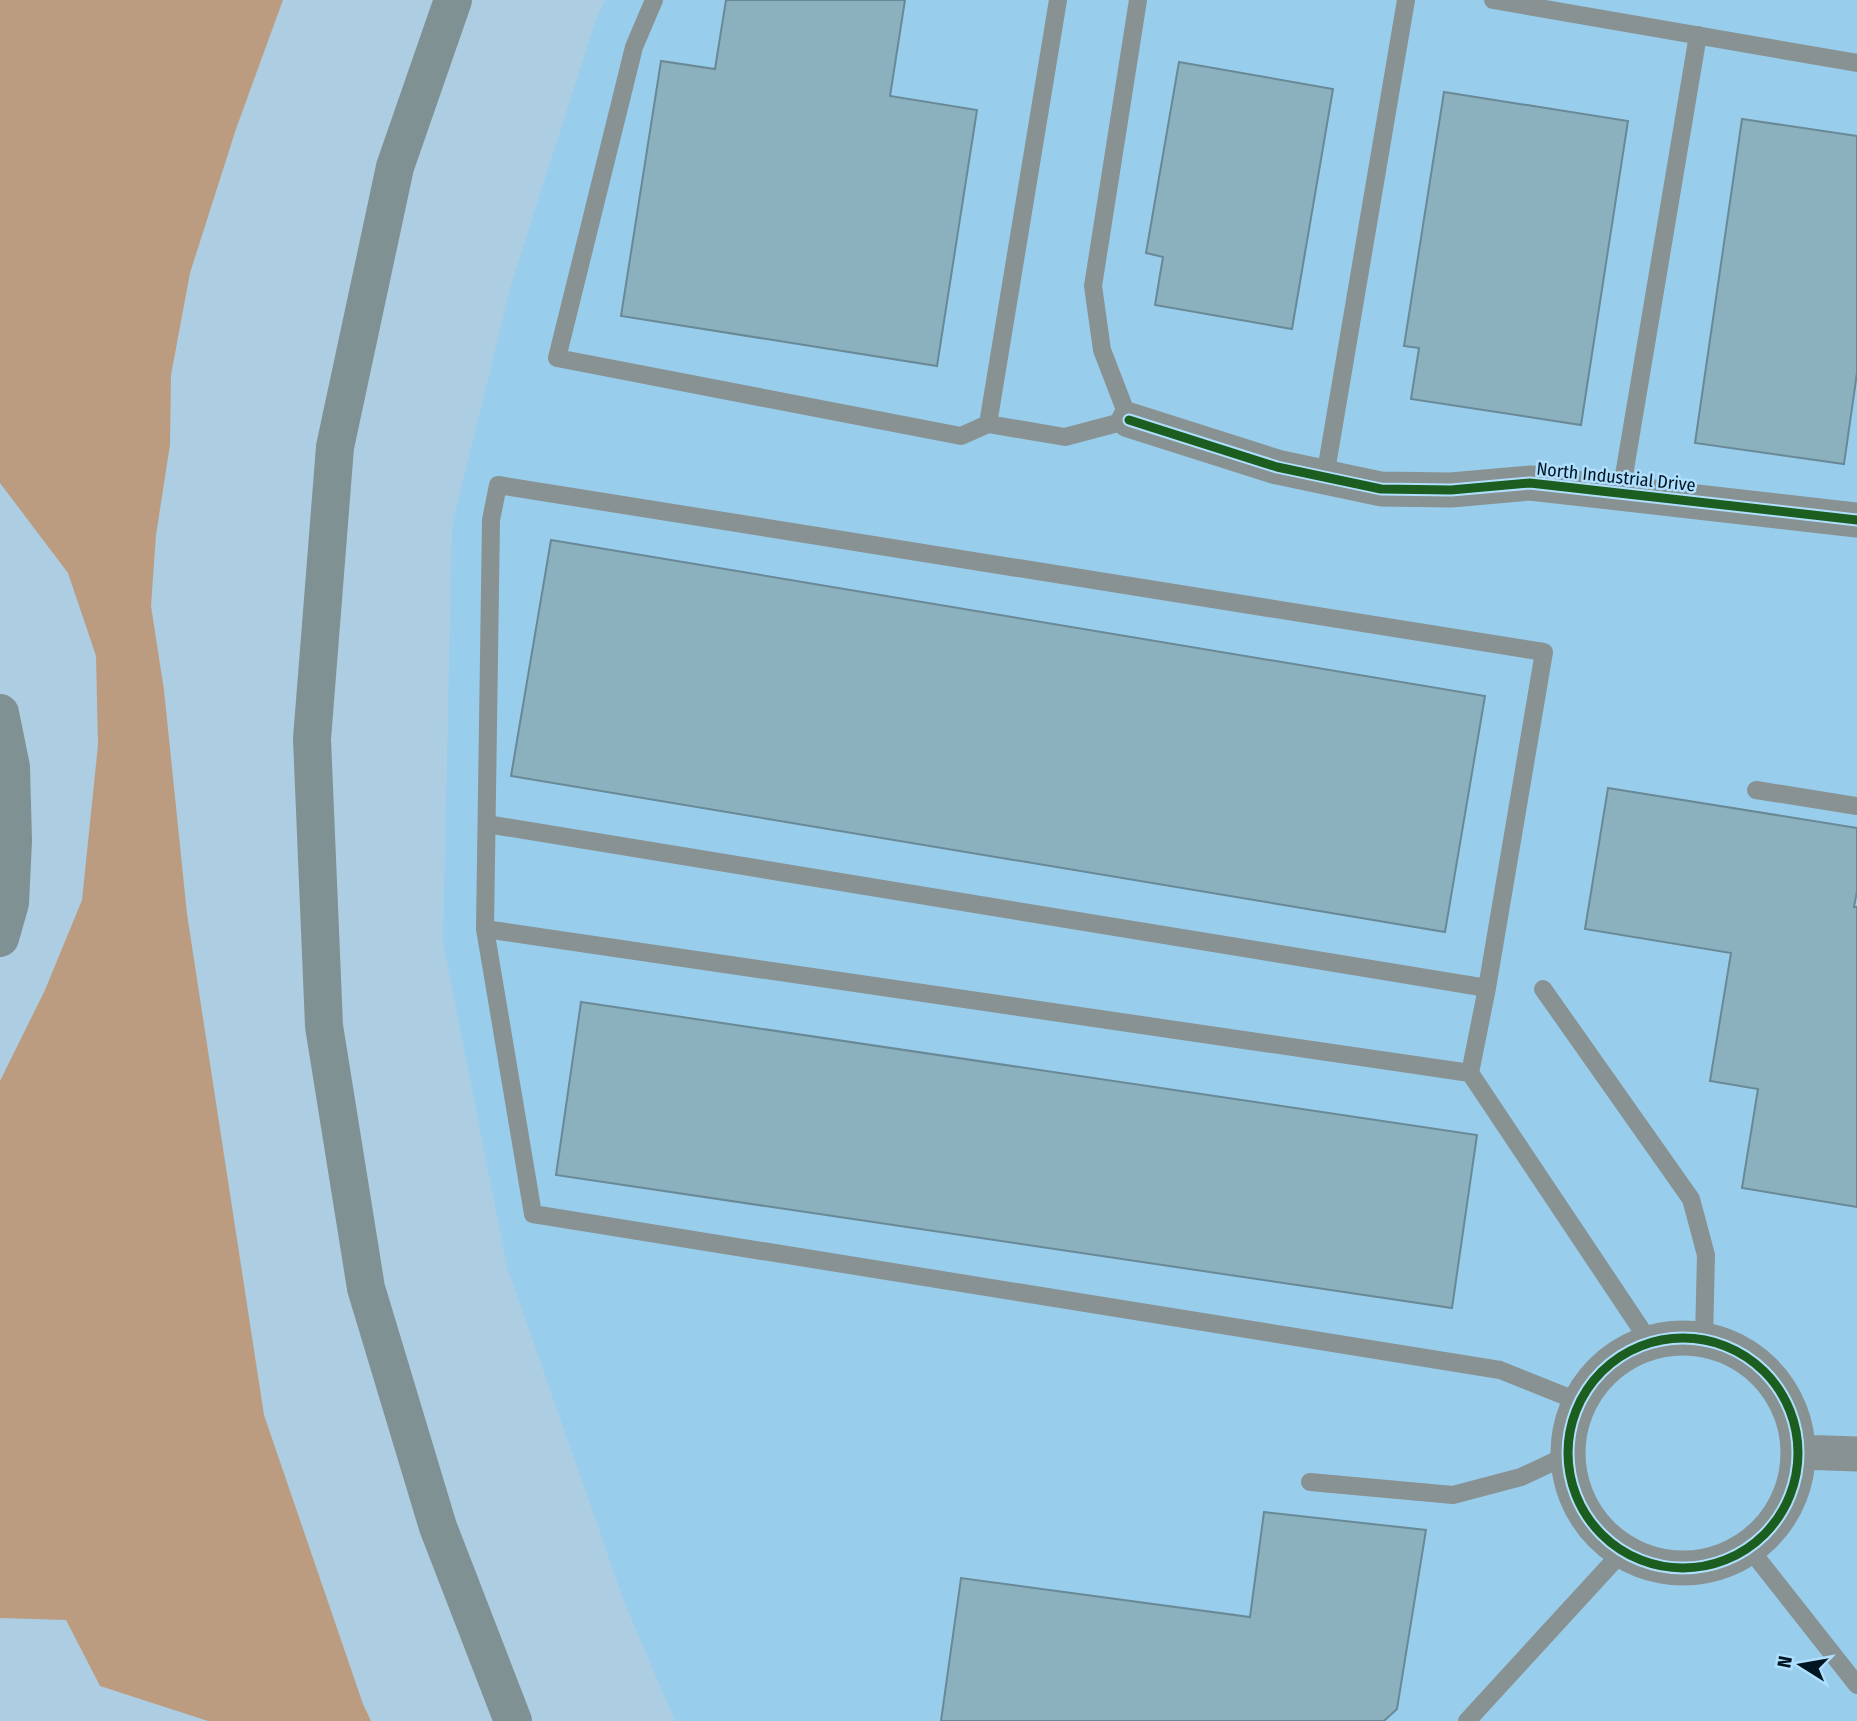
<svg xmlns="http://www.w3.org/2000/svg" width="1857" height="1721" font-family="'Fira Sans Condensed',sans-serif">
<style>
.built{fill:#99cdec}
.forest{fill:#bc9c80}
.building{fill:#8bb0be;stroke:#698996;stroke-width:2}
.lines{fill:none;stroke-linecap:round;stroke-linejoin:round}
.lane{stroke:#889292;stroke-width:18}
.street{stroke:#889292;stroke-width:35}
.highway{stroke:#809194;stroke-width:38}
.cycleway-casing{stroke:#afdffd;stroke-width:13}
.cycleway{stroke:#1b5e20;stroke-width:9}
.labels{text-anchor:middle;dominant-baseline:central;stroke-width:5;stroke-linejoin:round;paint-order:stroke}
.street-label{font-size:18px;fill:#001522;stroke:#afdffd}
</style>
<rect width="100%" height="100%" fill="#adcee2"/>
<path class="built" d="M605,0H1857V1721H675L625,1604L507,1267L443,942L452,526L511,285L595,22Z"/>
<path class="forest" d="M0,0H283L236,129L190,273L171,375L170,445L156,535L151,606L164,690L187,914L264,1415L363,1704L371,1721H208L100,1686L66,1620L0,1618V1081L45,990L82,900L98,745L96,656L68,573L0,483Z"/>
<path class="building" d="M726,0H905L890,96L977,110L937,366L621,316L661,61L715,69Z
M1179,62L1333,89L1292,329L1155,305L1163,257L1146,253Z
M1444,92L1628,121L1581,425L1411,399L1419,348L1404,346Z
M1742,119L1857,136V373L1844,464L1695,443Z
M551,540L1485,696L1445,932L511,776Z
M1608,788L1857,828V891L1854,907H1857V1207L1742,1188L1758,1089L1710,1081L1731,953L1585,929Z
M581,1002L1477,1135L1452,1308L556,1175Z
M1264,1512L1426,1530L1397,1709L1384,1721H941L961,1578L1250,1617Z"/>
<g class="lines">
<path class="lane" d="M654,0L634,47L557,358L961,436L988,424L1065,437L1129,420L1102,350L1093,286L1138,0
M1493,0L1857,63
M988,424L1058,0
M1325,477L1406,0
M1621,493L1698,35
M1756,790L1857,806
M487,824L1487,988L1544,652L498,485L491,520L485,929L533,1214L1500,1370L1580,1402
M485,929L1470,1073
M1487,988L1470,1073L1649,1341
M1543,989L1691,1199L1706,1255L1704,1339
M1310,1482L1453,1495L1521,1477L1568,1455
M1749,1548L1857,1685
M1467,1721L1623,1551"/>
<path class="street" d="M1129,420L1277,467L1381,489L1451,490L1530,483L1857,520
M1568 1453a115 115 0 1 1 230 0a115 115 0 1 1-230 0Z
M1799,1452L1857,1454"/>
<path class="highway" d="M453,0L395,167L335,447L312,739L324,1026L366,1288L438,1527L513,1721
M0,713L11,767L13,841L10,903L0,938"/>
<g class="cycleway-casing">
<path id="cycleway" d="M1129,420L1277,467L1381,489L1451,490L1530,483L1857,520
M1568 1453a115 115 0 1 1 230 0a115 115 0 1 1-230 0Z"/>
</g>
<use href="#cycleway" class="cycleway"/>
</g>
<g class="labels">
<g class="street-label">
<text transform="translate(1616 477) rotate(6)">North Industrial Drive</text>
</g>
</g>
<g transform="translate(1801 1665) rotate(281)" stroke="#afdffd" stroke-width="5" paint-order="stroke">
<path d="M0-5L12 26L0 18L-12 26Z" fill="#001522"/>
<text y="-10" font-size="19" font-weight="bold" text-anchor="middle" fill="#001522">N</text>
</g>
</svg>
